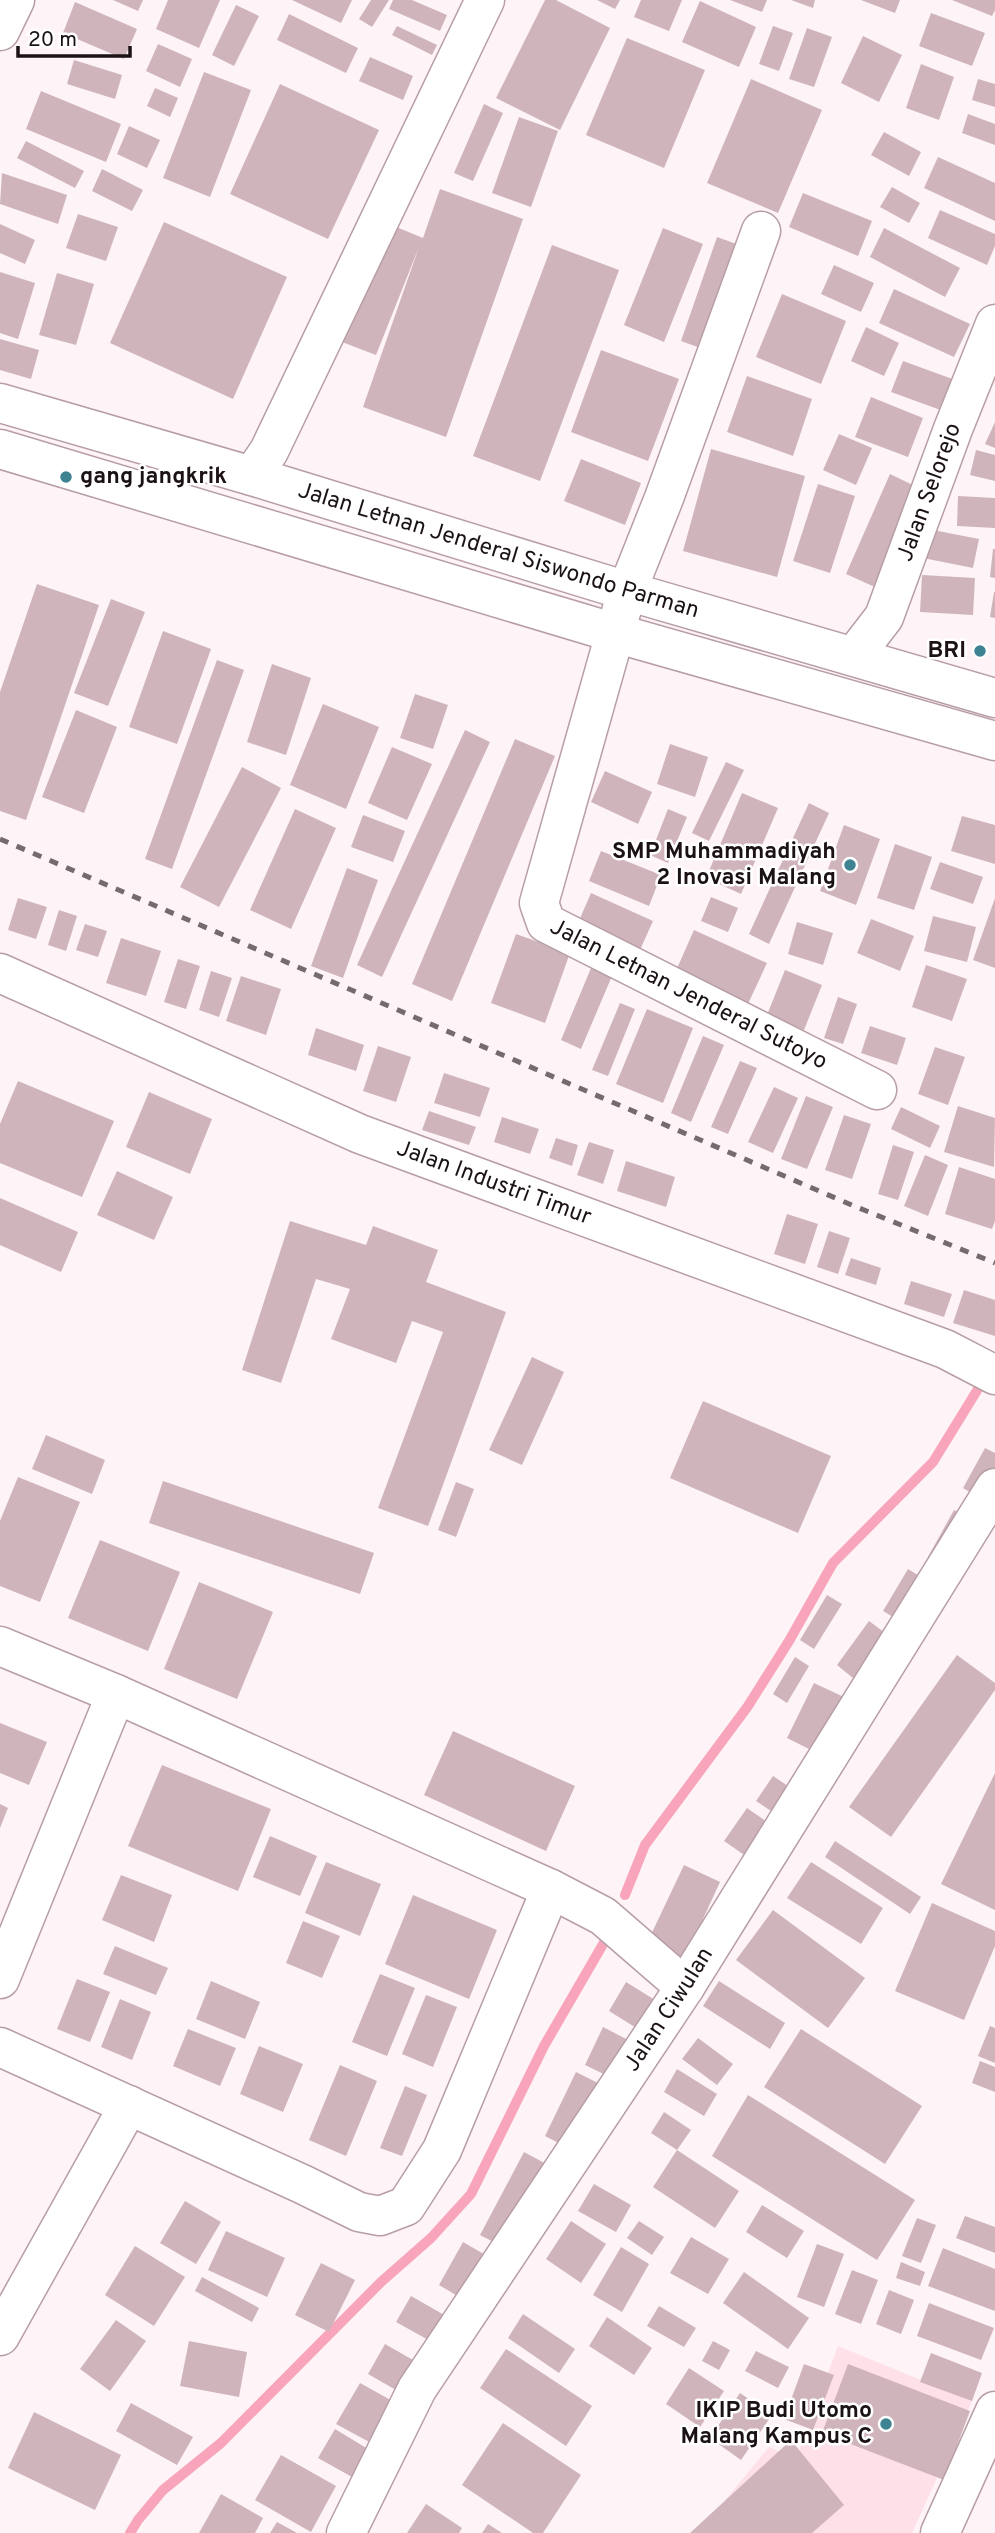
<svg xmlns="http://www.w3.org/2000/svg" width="995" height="2533" font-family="Overpass,sans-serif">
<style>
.built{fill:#fee1e8}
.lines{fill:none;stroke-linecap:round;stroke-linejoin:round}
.stream{stroke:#f8a5bb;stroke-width:10}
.building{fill:#cfb5bb}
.minor-casing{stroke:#b79ea4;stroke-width:41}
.major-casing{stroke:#b79ea4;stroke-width:41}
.minor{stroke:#fff;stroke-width:38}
.major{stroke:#fff;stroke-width:38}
.rail{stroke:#746b6e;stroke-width:5;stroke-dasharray:9 9;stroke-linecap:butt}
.poi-dot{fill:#3e8391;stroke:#fff;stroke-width:2.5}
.labels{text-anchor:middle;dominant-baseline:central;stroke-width:5;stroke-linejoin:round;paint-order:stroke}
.poi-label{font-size:23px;font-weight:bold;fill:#1b1215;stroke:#fff;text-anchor:end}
.street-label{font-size:23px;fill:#1b1215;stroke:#fff}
</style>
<rect width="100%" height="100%" fill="#fef3f6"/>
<path class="built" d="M838,2346L972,2401L912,2533H698L769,2447L796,2459Z"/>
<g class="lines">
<path class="stream" d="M625,1895L645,1845L748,1706L789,1641L833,1563L933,1462L981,1384
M130,2533L138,2520L163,2490L221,2443L381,2282L431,2238L471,2194L544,2046L606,1939"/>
</g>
<path class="building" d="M113,0H143L138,11Z
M168,0H220L199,48L156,29Z
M292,0H352L341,23Z
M371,0H389L372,27L359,19Z
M393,0H412L447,15L440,31L389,9Z
M545,0H556L610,28L560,130L496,98Z
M597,0H620L615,9Z
M641,0H682L669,31L634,17Z
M730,0H767L762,12Z
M791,0H815L813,8Z
M861,0H900L895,13Z
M952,0H995V10L992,16Z
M700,1L756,27L739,67L682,42Z
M75,2L137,29L124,59L63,33Z
M236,5L259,16L234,66L212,55Z
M931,13L985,33L972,66L919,46Z
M289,14L358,48L346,73L277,40Z
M397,26L437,45L432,55L392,35Z
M773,26L793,33L779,71L759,64Z
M807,28L832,37L814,87L789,79Z
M863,36L902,55L879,102L841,83Z
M627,38L705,70L664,168L586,135Z
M158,44L192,59L180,87L146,71Z
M370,57L413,76L403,100L359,81Z
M74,60L122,75L115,99L67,84Z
M921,64L954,77L939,120L906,108Z
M204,72L251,90L210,197L163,178Z
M751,79L822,110L778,213L707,183Z
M978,79L995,84V107L972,100Z
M280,84L379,130L328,239L230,194Z
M155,88L178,98L170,117L147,106Z
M41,91L121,124L106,162L26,129Z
M484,104L503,113L473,181L454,173Z
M968,114L995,124V145L962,133Z
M519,117L558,131L531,207L492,193Z
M129,126L160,140L147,168L117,154Z
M884,132L921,152L909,176L871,155Z
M26,141L84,171L75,188L17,158Z
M938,157L995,183V221L924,188Z
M102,169L143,190L132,211L92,191Z
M2,173L67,195L58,224L0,204Z
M892,187L920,203L909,223L880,207Z
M440,189L523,219L446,437L363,407L419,247L376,355L342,342L389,224L423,238Z
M803,193L872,221L858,256L789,227Z
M940,210L995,234V246L987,265L928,238Z
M78,214L118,227L106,261L66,248Z
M164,222L287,277L233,399L110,343Z
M0,224L35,240L25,264L0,253Z
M663,228L703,244L664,342L624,325Z
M884,228L960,268L945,297L870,257Z
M717,237L742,246L706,350L681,341Z
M552,245L619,270L540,481L473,456Z
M834,265L874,283L861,312L821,294Z
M0,272L35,283L18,339L0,333Z
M57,273L94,284L76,345L39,335Z
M894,289L970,324L954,357L879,323Z
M782,294L846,321L821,384L756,357Z
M866,327L899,343L884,376L851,361Z
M0,339L39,350L31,379L0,370Z
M601,350L679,379L648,461L571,432Z
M903,361L958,381L946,412L891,392Z
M747,376L812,399L793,456L727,432Z
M871,397L923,418L908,457L855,437Z
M995,422V448L985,444Z
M839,434L872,448L856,485L823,470Z
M711,449L805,476L777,577L683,551Z
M976,450L995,455V481L970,475Z
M581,459L641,483L625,525L564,501Z
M890,474L921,489L877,588L846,574Z
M818,484L855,496L830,573L793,561Z
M958,496L995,498V528L957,526Z
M923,528L979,539L973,568L918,557Z
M993,549H995V578L990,577Z
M922,575L975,578L973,615L920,612Z
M37,584L99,605L26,820L0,811V692Z
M994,592H995V618L990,617Z
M111,599L145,612L108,706L74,693Z
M163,631L211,649L177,744L129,727Z
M217,660L244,670L172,869L145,859Z
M272,664L311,678L286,755L247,742Z
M415,694L448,705L433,749L400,738Z
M323,704L379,727L346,809L290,785Z
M76,710L117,727L84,813L42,797Z
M465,730L490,742L382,977L357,965Z
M515,739L555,756L452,1001L412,984Z
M670,744L708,757L695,797L657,784Z
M392,747L432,764L407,820L368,803Z
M726,762L744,770L709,841L692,833Z
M242,767L281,788L219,907L180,887Z
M605,771L652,792L638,824L591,802Z
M742,793L778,808L741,894L706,878Z
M809,803L829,813L769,944L749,934Z
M295,809L336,828L291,929L250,910Z
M668,809L687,817L668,863L650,855Z
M363,815L405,831L393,862L351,847Z
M962,816L995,825V864L951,851Z
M844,825L880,839L856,905L820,891Z
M895,844L932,857L914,910L877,898Z
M601,851L661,875L649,906L589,881Z
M940,862L983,877L973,904L930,889Z
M347,868L378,880L343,978L311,966Z
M591,893L653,921L640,950L578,923Z
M711,897L738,908L728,932L701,921Z
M18,898L47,907L36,939L8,930Z
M995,898V968L973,960Z
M59,910L77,916L66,951L48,945Z
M933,916L976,927L967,962L924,951Z
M871,919L914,936L900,971L857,953Z
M797,922L833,933L823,965L788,954Z
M85,924L107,931L98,957L76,950Z
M694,930L767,963L747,1006L675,973Z
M516,934L570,953L545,1023L491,1003Z
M121,938L161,951L146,996L106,983Z
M178,959L200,966L186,1009L164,1002Z
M926,965L967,979L952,1021L912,1007Z
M591,968L612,976L581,1049L561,1040Z
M785,970L822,985L804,1030L767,1015Z
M211,971L232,978L219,1017L199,1010Z
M241,976L281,989L266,1035L226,1021Z
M838,997L857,1004L843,1044L824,1038Z
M620,1003L635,1009L608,1076L592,1070Z
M647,1009L693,1028L663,1103L616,1084Z
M870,1026L906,1038L897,1065L861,1053Z
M316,1028L364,1045L356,1071L308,1055Z
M703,1036L724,1045L691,1122L671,1113Z
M378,1046L411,1057L396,1102L363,1091Z
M935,1047L965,1057L948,1105L918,1094Z
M740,1061L757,1068L728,1134L711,1127Z
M444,1073L490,1088L480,1117L434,1103Z
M18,1081L114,1121L82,1197L0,1163V1124Z
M774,1087L798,1098L773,1153L748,1142Z
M149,1092L212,1119L190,1174L126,1147Z
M806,1096L833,1107L807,1169L781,1159Z
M958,1106L995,1118L994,1167L944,1152Z
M901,1107L940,1126L930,1148L891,1129Z
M429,1111L476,1127L469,1145L422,1130Z
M844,1115L871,1124L852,1179L825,1170Z
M502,1117L539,1129L530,1154L494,1142Z
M556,1138L578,1145L572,1166L549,1158Z
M589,1142L614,1150L603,1184L577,1175Z
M893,1145L914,1152L898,1200L878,1194Z
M925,1155L948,1165L928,1216L904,1206Z
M626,1161L675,1177L666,1207L617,1191Z
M959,1167L995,1179V1221L992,1229L945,1214Z
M117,1171L173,1197L154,1240L97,1215Z
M0,1198L78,1232L61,1272L0,1245Z
M787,1214L818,1224L805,1264L774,1254Z
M290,1221L366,1245L373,1226L438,1250L426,1282L506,1312L428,1526L378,1508L443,1332L412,1321L396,1363L331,1339L350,1289L316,1279L281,1383L242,1370Z
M829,1231L850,1238L838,1274L817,1267Z
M851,1258L881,1268L876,1285L845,1275Z
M911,1281L952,1294L944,1317L904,1304Z
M964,1290L995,1300V1336L953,1323Z
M532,1357L564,1372L522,1465L489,1450Z
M703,1401L831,1456L798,1533L670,1478Z
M46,1435L105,1460L92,1494L32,1469Z
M985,1448L995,1453V1475L981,1499L963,1488Z
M18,1477L80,1502L40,1602L0,1586V1521Z
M163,1481L374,1553L360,1594L149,1523Z
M456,1482L474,1489L456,1537L438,1530Z
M954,1510L969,1518L942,1564L928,1557Z
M100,1540L180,1572L148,1651L68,1618Z
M908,1569L929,1582L905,1624L883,1611Z
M199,1582L273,1612L237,1699L164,1669Z
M827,1595L842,1604L814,1649L800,1640Z
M869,1621L892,1638L859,1683L837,1665Z
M957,1655L995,1683V1690L891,1837L849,1807Z
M795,1657L809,1666L787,1703L773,1694Z
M814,1683L846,1698L819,1754L787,1738Z
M0,1723L47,1742L29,1785L0,1773Z
M453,1731L575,1786L546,1851L424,1795Z
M162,1765L271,1809L238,1891L128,1846Z
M995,1773V1910L941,1884Z
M773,1776L791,1788L774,1813L756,1801Z
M0,1804L8,1808L0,1828Z
M747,1808L773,1826L750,1859L724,1841Z
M270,1836L317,1856L300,1896L253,1877Z
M835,1841L921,1897L910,1914L825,1857Z
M326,1862L381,1884L360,1936L305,1913Z
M811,1862L883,1908L861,1944L787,1898Z
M684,1865L720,1882L685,1958L648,1941Z
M121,1875L172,1895L154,1942L102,1920Z
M413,1895L497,1930L469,1999L385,1964Z
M932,1903L995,1931V1946L964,2020L895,1991Z
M773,1910L865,1978L828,2028L736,1960Z
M303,1921L340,1936L322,1978L286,1963Z
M115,1946L168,1968L156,1995L103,1974Z
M380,1974L415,1988L387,2056L352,2042Z
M77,1979L110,1992L90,2042L57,2029Z
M211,1981L260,2002L245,2039L196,2019Z
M719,1981L785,2023L770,2049L703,2006Z
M626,1982L655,2000L638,2029L609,2011Z
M426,1995L457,2007L433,2067L402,2054Z
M120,1999L151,2012L132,2060L101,2047Z
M990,2026L995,2028V2063L978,2056Z
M603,2027L634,2043L616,2080L585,2065Z
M188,2029L236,2048L220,2086L173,2066Z
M801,2029L922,2106L885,2164L764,2087Z
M698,2038L733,2064L717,2085L682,2059Z
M259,2046L303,2064L283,2112L240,2094Z
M980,2061L995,2067V2092L972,2083Z
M340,2065L377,2081L346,2156L309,2140Z
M677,2069L717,2094L704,2116L664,2092Z
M576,2072L606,2087L574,2151L545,2136Z
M405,2086L427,2095L402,2156L380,2148Z
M748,2095L915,2200L877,2260L712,2156Z
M664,2112L691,2130L677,2150L739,2191L715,2228L653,2187L677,2150L651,2133Z
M524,2152L552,2167L507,2249L480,2235Z
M594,2184L631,2205L616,2232L578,2211Z
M185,2201L221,2222L196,2264L160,2243Z
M762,2205L804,2231L787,2258L746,2232Z
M965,2216L995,2227V2253L956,2238Z
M917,2218L936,2225L921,2263L902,2256Z
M571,2221L606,2244L581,2283L546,2259Z
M639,2221L664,2237L652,2255L627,2238Z
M226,2231L285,2258L267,2297L208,2270Z
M691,2237L729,2259L708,2294L670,2273Z
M463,2242L496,2261L471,2304L439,2285Z
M817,2244L844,2254L824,2307L797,2297Z
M135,2246L185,2277L154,2326L105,2295Z
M621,2247L649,2264L622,2312L593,2295Z
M943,2248L995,2269V2311L928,2286Z
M901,2262L925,2272L920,2286L896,2278Z
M321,2263L355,2280L329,2332L295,2315Z
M852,2270L878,2280L861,2324L835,2314Z
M744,2272L809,2318L788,2349L723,2303Z
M202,2277L259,2308L252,2322L195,2291Z
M889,2290L914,2300L901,2334L876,2324Z
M411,2296L446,2316L432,2342L396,2322Z
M929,2303L994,2328L981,2360L917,2336Z
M659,2306L696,2328L684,2347L647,2326Z
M523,2314L575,2349L559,2373L508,2338Z
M607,2317L652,2348L634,2375L589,2346Z
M116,2320L146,2341L110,2391L80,2369Z
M189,2341L247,2352L239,2397L180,2386Z
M713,2341L730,2350L719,2370L702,2361Z
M385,2344L413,2360L396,2390L368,2374Z
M506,2349L592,2406L566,2446L480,2388Z
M756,2351L789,2367L778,2388L745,2371Z
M931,2353L982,2373L972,2401L920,2382Z
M804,2364L834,2375L813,2430L784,2419Z
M848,2364L970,2411L944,2480L822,2433Z
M689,2368L724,2391L700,2427L666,2404Z
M360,2383L396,2403L373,2444L336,2424Z
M740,2393L772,2415L741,2460L710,2438Z
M131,2403L193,2437L177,2465L116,2431Z
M34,2412L121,2455L95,2510L8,2468Z
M503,2423L581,2475L543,2533H533L462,2485Z
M335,2429L368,2449L352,2477L318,2458Z
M791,2440L844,2505L812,2533H690Z
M281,2455L336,2486L311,2532L255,2500Z
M221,2494L263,2518L255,2533H199Z
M426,2504L462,2528L459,2533H407Z
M277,2522L297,2533H270Z
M488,2524L502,2533H482Z"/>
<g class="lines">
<g class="minor-casing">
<g id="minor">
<path d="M0,31L15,0"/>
<path id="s1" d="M761,231L664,498L627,591L539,903L546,923L877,1090"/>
<path d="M252,476L269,451L485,0"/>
<path id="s2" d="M854,656L884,617L953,429L995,324"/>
<path id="s3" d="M0,973L360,1134L945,1349L995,1375"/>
<path d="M0,1646L116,1694L551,1889L603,1916L685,1987"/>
<path d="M0,1979L116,1694"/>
<path d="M0,2047L302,2184L359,2212L380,2216L406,2206L442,2150L551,1889"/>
<path d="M0,2336L129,2105"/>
<path id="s4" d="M346,2533L417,2389L685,1987L995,1488"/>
<path d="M940,2533L995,2411"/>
</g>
</g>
<g class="major-casing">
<g id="major">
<path id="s5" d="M0,403L252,476L627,591L995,698"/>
<path d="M0,449L615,633L995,741"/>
</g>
</g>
<use href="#minor" class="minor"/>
<use href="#major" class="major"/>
<path class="rail" d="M0,839L854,1206L995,1263"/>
</g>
<g class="poi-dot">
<circle cx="66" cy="477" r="7"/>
<circle cx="980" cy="651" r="7"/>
<circle cx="850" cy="865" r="7"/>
<circle cx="886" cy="2424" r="7"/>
</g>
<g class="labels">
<g class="poi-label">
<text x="80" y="477" text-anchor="start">gang jangkrik</text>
<text x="966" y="651">BRI</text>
<text x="836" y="852">SMP Muhammadiyah<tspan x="836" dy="26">2 Inovasi Malang</tspan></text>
<text x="872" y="2411">IKIP Budi Utomo<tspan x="872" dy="26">Malang Kampus C</tspan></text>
</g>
<g class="street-label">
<text stroke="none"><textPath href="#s2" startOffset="182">Jalan Selorejo</textPath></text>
<text stroke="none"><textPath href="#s5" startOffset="520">Jalan Letnan Jenderal Siswondo Parman</textPath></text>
<text stroke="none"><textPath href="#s1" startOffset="889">Jalan Letnan Jenderal Sutoyo</textPath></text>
<text stroke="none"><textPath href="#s3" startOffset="537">Jalan Industri Timur</textPath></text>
<text stroke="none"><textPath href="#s4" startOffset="616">Jalan Ciwulan</textPath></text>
</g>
</g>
<path d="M18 46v10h112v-10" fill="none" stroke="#1b1215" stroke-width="3.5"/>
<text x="28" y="46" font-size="21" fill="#1b1215" stroke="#ffffff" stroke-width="5" paint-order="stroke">20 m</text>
</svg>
